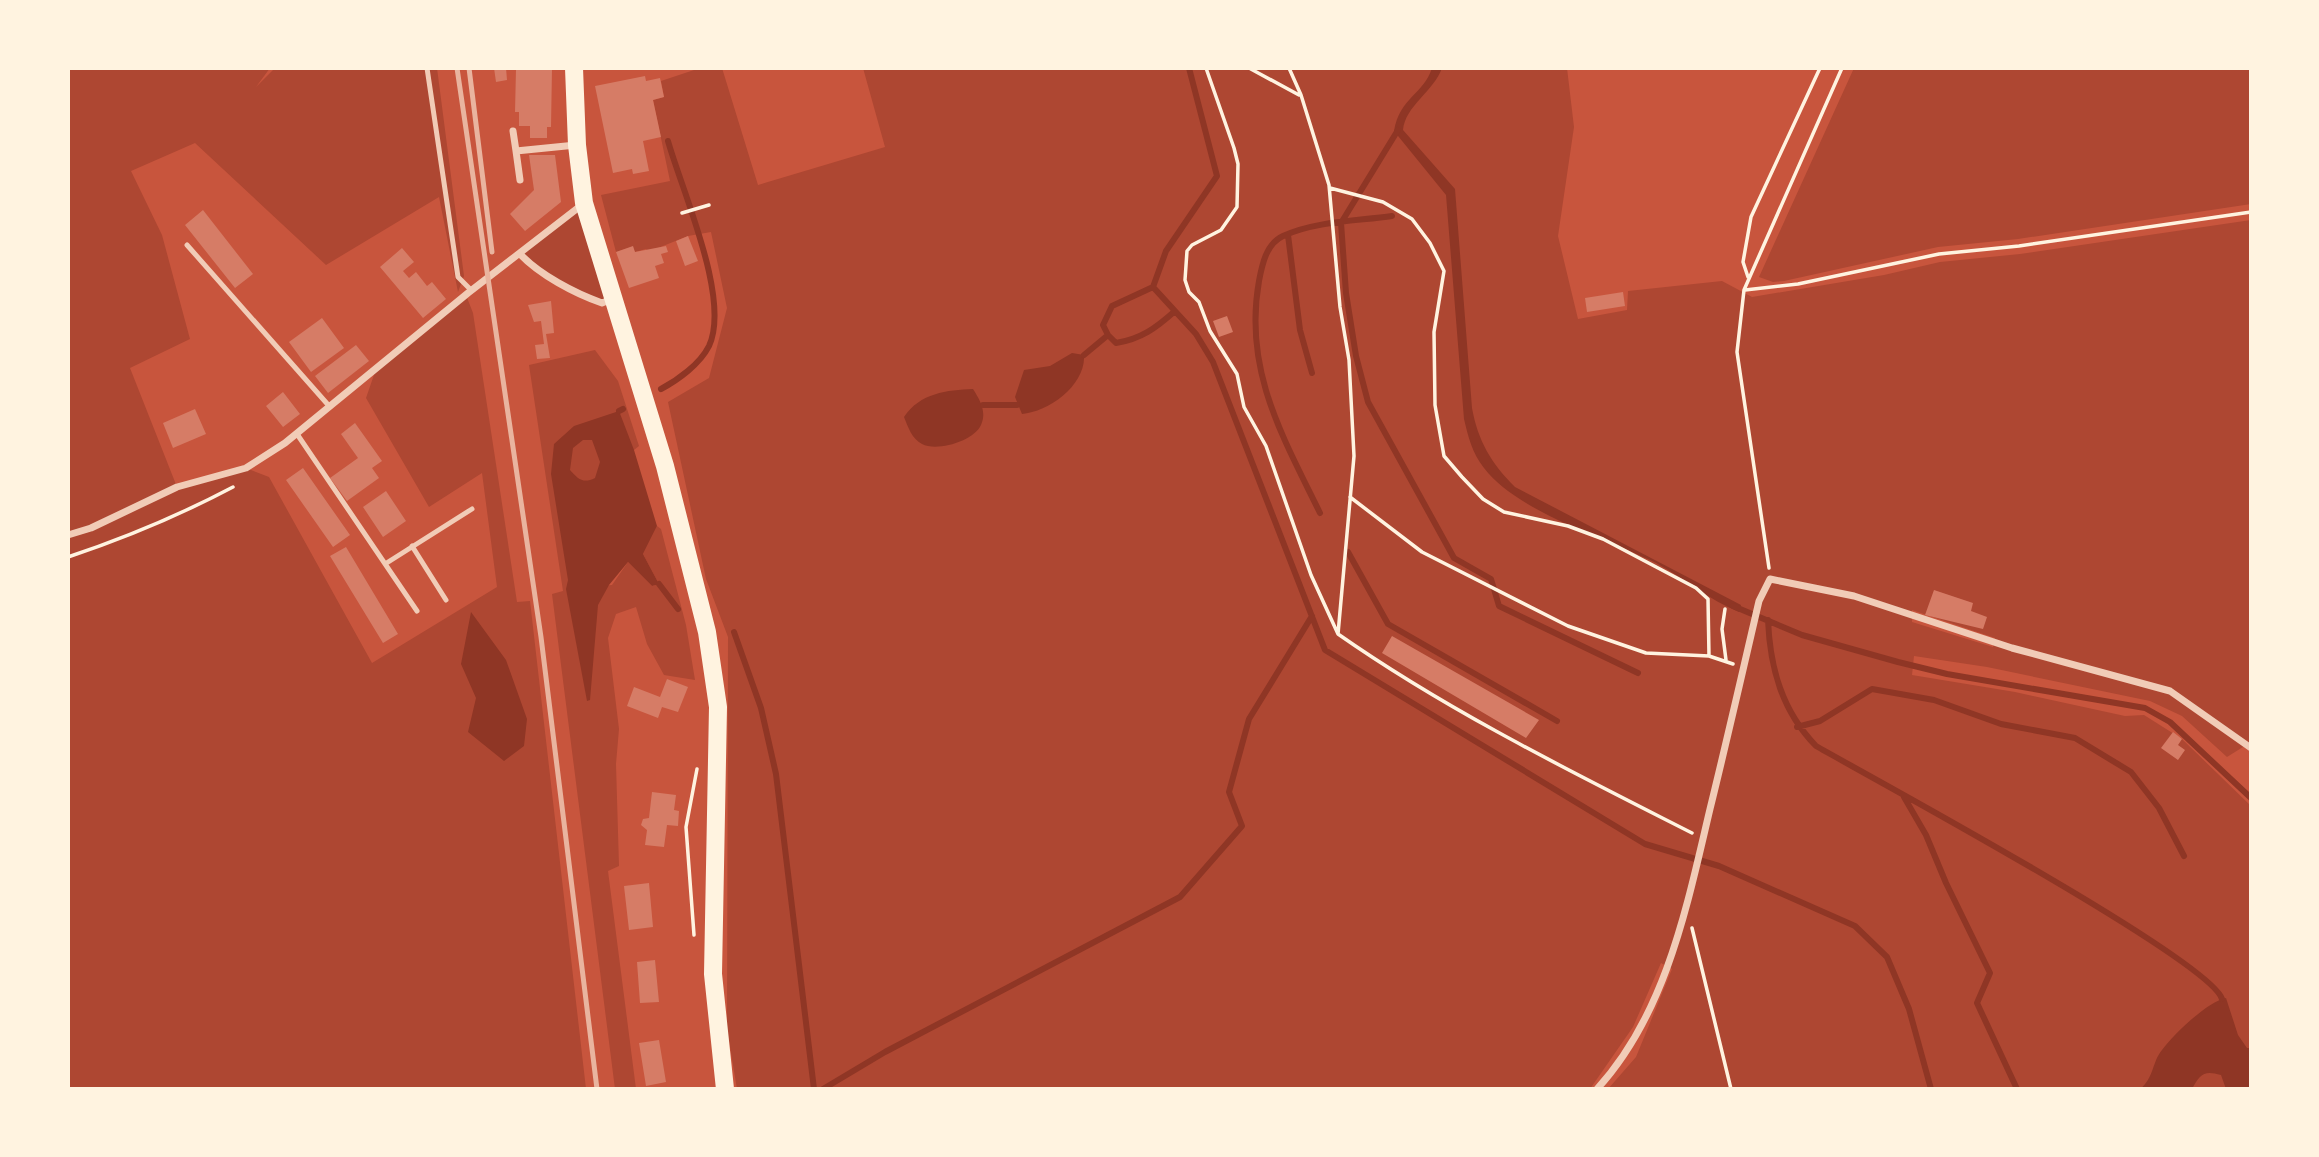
<svg xmlns="http://www.w3.org/2000/svg" width="2319" height="1157" font-family="Montserrat,sans-serif">
<style>
.green{fill:#ae4732;fill-rule:evenodd}
.water{fill:#8f3625;fill-rule:evenodd}
.lines{fill:none;stroke-linecap:round;stroke-linejoin:round}
.stream{stroke:#8f3625;stroke-width:6}
.building{fill:#d67c66}
.path{stroke:#fff3e0;stroke-width:3.5}
.service{stroke:#f1ccb7;stroke-width:5}
.minor{stroke:#f1ccb7;stroke-width:7}
.primary{stroke:#fff3e0;stroke-width:18}
.rail{stroke:#e9b49f;stroke-width:5}
</style>
<rect width="100%" height="100%" fill="#c8553d"/>
<path class="green" d="M68,68H270L256,87L275,68H437L464,276L458,292L439,197L326,265L195,143L131,171L162,235L190,339L130,368L177,487L246,468L269,477L372,663L497,587L482,473L429,507L366,398L376,369L466,295L473,313L517,602L530,601L586,1089H68Z
M700,68H722L758,185L885,147L863,68H1567L1574,127L1558,236L1578,319L1627,310L1628,291L1722,281L1752,297L1884,275L1940,262L2020,254L2251,220V742L2227,757L2182,716L2150,701L1987,667L1914,656L1912,675L2015,692L2125,716L2144,715L2182,739L2251,806V1089H1608L1636,1057L1672,969L1661,963L1633,1027L1590,1089H737L727,1029L728,637L706,579L668,402L709,378L727,308L711,232L688,236L648,252L646,249L635,252L632,247L616,252L601,195L670,181L653,100L664,97L661,81ZM1912,610L1995,638L1993,647L1912,622Z
M1854,68H2251V204L2018,239L1938,247L1784,281L1773,282L1759,277Z
M584,203L614,298L602,303L539,270L520,254Z
M595,350L618,381L639,446L634,450L598,586L612,585L628,562L652,586L659,584L643,554L657,526L661,529L686,625L695,680L664,675L647,644L636,607L616,614L608,638L619,729L616,764L619,866L608,871L636,1089H615L552,594L563,591L529,365Z"/>
<path class="water" d="M1432,68H1442C1434,91 1405,106 1403,130L1455,189L1472,408C1478,441 1491,463 1515,487L1741,605L1739,612C1709,600 1684,578 1656,563C1604,537 1519,513 1484,468C1472,453 1468,436 1464,419L1446,195L1394,131C1400,97 1424,94 1432,68Z
M1072,353L1084,355C1086,385 1049,412 1022,414L1015,397L1024,370L1050,366Z
M973,389C980,400 987,412 981,425C974,441 937,452 922,444C912,439 908,427 904,417C920,393 947,390 973,389Z
M619,411L634,450L657,526L643,554L659,584L652,586L628,562L609,585L598,605L590,700L587,701L566,589L568,580L551,474L554,444L574,426ZM583,440H592L600,462L595,478C583,484 578,479 570,470L573,448Z
M471,612L506,660L527,719L524,746L504,761L468,732L476,698L461,664Z
M2226,998L2238,1035L2247,1048H2251V1089H2226L2221,1075C2204,1070 2200,1074 2192,1089H2140C2154,1078 2152,1062 2162,1050C2174,1034 2207,1002 2226,998Z"/>
<g class="lines">
<path class="stream" d="M1189,68L1217,176L1166,251L1153,287L1196,334L1213,362L1325,650L1645,844L1719,866L1855,926L1887,957L1909,1009L1931,1089
M1398,130L1341,223L1346,293L1356,356L1368,402L1454,558L1491,579L1499,606L1638,673
M1288,235L1300,330L1312,373
M1108,335L1116,343C1141,339 1156,328 1175,311
M1084,355L1108,335L1103,325L1112,306L1153,287
M661,389C678,380 700,364 709,346C731,299 682,191 668,141
M983,405H1017
M619,411L623,409
M1320,513C1283,437 1243,370 1259,281C1262,265 1266,244 1283,236C1315,221 1358,221 1392,216
M1348,552L1388,624L1557,721
M659,584L678,609
M1733,606L1802,635L1898,662L1947,674L2145,708L2170,722L2251,798
M1768,620C1770,668 1782,711 1816,746C1872,778 2210,960 2222,999
M734,632L761,708L776,774L814,1089
M1797,727L1820,721L1872,689L1934,700L2001,724L2075,738L2131,772L2159,808L2184,856
M1904,797L1926,835L1946,883L1990,973L1977,1003L2017,1089
M823,1089L885,1052L1180,897L1242,826L1229,792L1249,719L1312,616"/>
</g>
<path class="building" d="M494,68H506L507,80L496,82Z
M552,68L551,127H547V138H530V126H519V112H515L516,69Z
M645,76L646,81L660,78L664,97L653,100L661,137L643,141L649,171L633,174L632,169L613,173L595,86Z
M529,155H555L561,202L525,231L510,214L534,190Z
M203,210L253,274L235,288L185,225Z
M688,236L698,261L685,266L676,241Z
M633,246L635,252L666,246L668,252L661,254L664,263L655,266L659,278L629,288L616,252Z
M402,248L414,262L403,271L409,278L416,272L427,286L432,282L446,299L423,318L380,267Z
M1623,292L1625,306L1587,312L1585,298Z
M551,301L554,333L546,334L550,358L537,359L535,345L544,344L541,321L534,322L528,305Z
M1227,316L1233,332L1219,337L1213,321Z
M322,318L344,348L311,372L289,342Z
M356,345L369,361L328,393L315,376Z
M283,392L300,414L283,427L266,406Z
M195,409L206,434L173,448L163,423Z
M355,423L382,461L372,468L379,478L347,501L330,478L358,458L341,434Z
M303,468L350,535L333,547L286,480Z
M386,491L406,521L383,537L363,507Z
M346,547L398,634L383,643L330,556Z
M1934,590L1973,603L1971,611L1987,617L1983,629L1925,615Z
M1392,636L1539,720L1526,738L1382,653Z
M667,679L688,687L678,712L662,707L658,718L627,706L634,687L660,697Z
M2173,732L2182,739L2178,745L2185,750L2178,760L2161,748Z
M652,792L676,795L674,810L679,811L678,826L667,825L664,847L645,845L647,830L641,825L643,819L649,818Z
M649,883L653,927L629,930L624,886Z
M655,960L659,1002L640,1003L637,962Z
M659,1040L666,1082L646,1086L639,1043Z"/>
<g class="lines">
<path class="path" d="M1206,68L1234,148L1238,164L1237,207L1221,230L1192,245L1187,251L1185,280L1189,292L1199,302L1210,331L1237,374L1244,407L1266,446L1311,575L1338,634
M1249,68L1299,95
M1289,68L1301,95L1329,185L1340,307L1349,360L1354,456L1338,634C1448,711 1572,772 1692,833
M1330,188L1383,202L1412,219L1430,243L1444,271L1434,332L1435,405L1444,456L1462,477L1483,499L1504,512L1568,526L1603,539L1696,588L1708,599L1709,656
M682,213L709,205
M1748,277L1743,262L1751,217L1820,68
M1745,290L1798,284L1939,254L2019,246L2251,212
M1350,497L1422,552L1568,626L1646,653L1709,656L1733,664
M68,557C125,538 180,515 233,487
M1769,568L1737,352L1744,290L1842,68
M1725,609L1722,629L1726,660
M1692,928L1731,1089
M694,935L686,827L697,769"/>
<path class="service" d="M427,68L458,277L471,290
M187,245L330,407
M297,434L417,611
M412,546L446,600
M385,564L472,509"/>
<path class="minor" d="M513,131L516,151L576,145
M516,151L520,180
M520,254C540,275 574,293 602,303L612,299
M68,535L91,528L177,487L246,468L285,443L468,293L583,204
M1597,1089C1666,1014 1687,906 1710,809C1727,740 1743,670 1759,601L1770,579L1854,596L2012,648L2170,691L2251,748"/>
<path class="primary" d="M574,68L577,145L584,203L665,466L707,632L718,707L713,974L725,1089"/>
<path class="rail" d="M457,68L541,637L597,1089
M469,68L492,252"/>
</g>
<rect width="2319" height="1157" fill="none" stroke="#fff3e0" stroke-width="140"/>
</svg>
